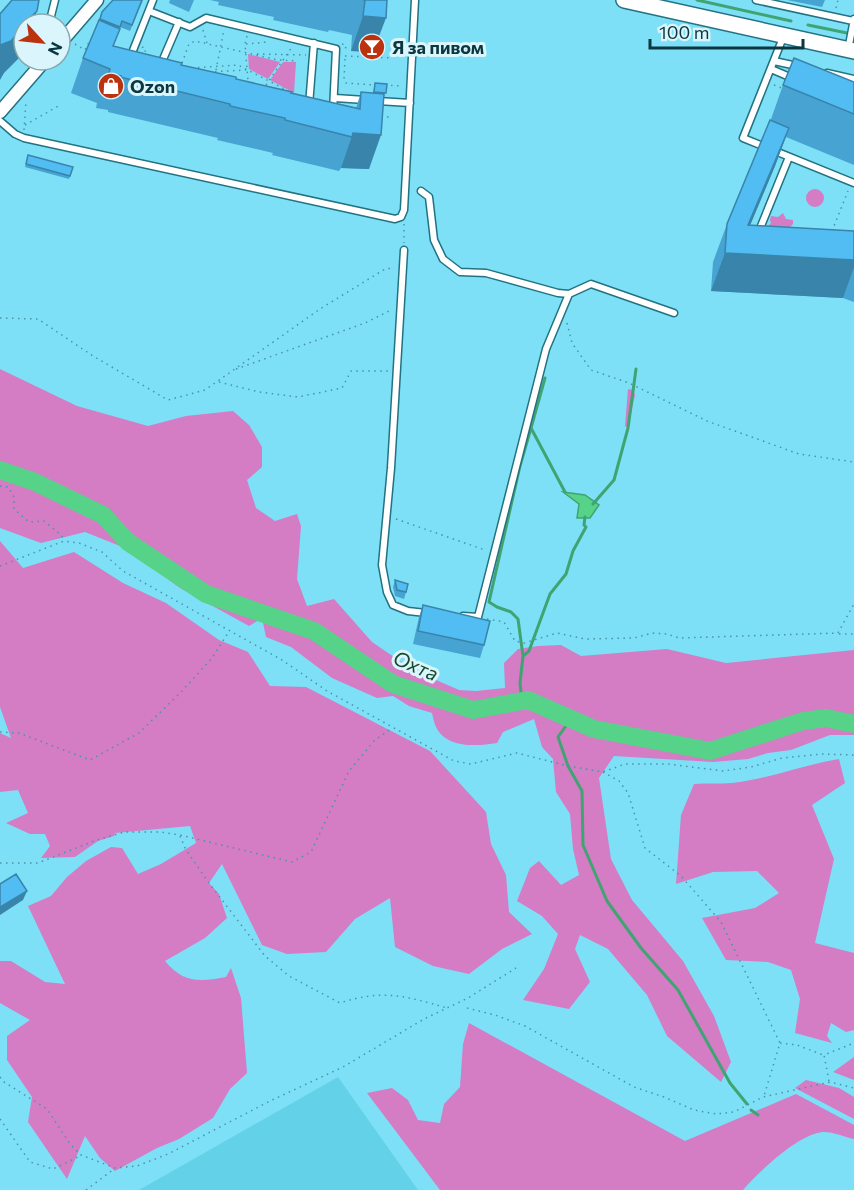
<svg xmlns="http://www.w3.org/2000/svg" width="854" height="1190" font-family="Commissioner,sans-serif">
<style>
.built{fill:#63d2e9}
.green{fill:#d47cc4}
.water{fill:#56d388;stroke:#3fa472;stroke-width:1.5}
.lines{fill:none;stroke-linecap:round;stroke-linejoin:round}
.stream{stroke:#3fa472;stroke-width:3}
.river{stroke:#56d388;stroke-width:18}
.service-casing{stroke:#227282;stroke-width:9}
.minor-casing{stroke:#227282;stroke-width:15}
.tertiary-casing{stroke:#227282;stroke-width:18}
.path{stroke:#4994a4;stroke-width:1.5;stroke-dasharray:1.5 4.5;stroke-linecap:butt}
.service{stroke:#fff;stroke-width:6}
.minor{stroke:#fff;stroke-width:12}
.tertiary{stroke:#fff;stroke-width:15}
.wall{fill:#47a3d1}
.shaded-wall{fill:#3984aa}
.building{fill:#52bdf3;stroke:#3984aa;stroke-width:1.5}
.labels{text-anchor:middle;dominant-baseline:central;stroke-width:6;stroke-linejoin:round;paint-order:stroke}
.poi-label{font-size:18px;font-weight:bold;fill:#0a3740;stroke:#daf5fc;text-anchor:start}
.water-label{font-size:20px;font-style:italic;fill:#17492b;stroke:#daf5fc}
</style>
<rect width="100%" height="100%" fill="#7de0f6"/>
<path class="built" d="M338,1077L418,1190H139Z"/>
<path class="green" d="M248,54L280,62L268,79L249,69Z
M283,62H296L294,93L270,80Z
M806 198a9 9 0 1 1 18 0a9 9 0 1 1-18 0Z
M783,213L786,219L793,220V224L790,227L794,228L767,227L771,223L770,220L771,216L778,217Z
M0,369L77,406L148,426L186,416L233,411L249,425L262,447V467L247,480L256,508L275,521L297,514L301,526L297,579L307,606L334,599L372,642L413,670L459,690L476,691L505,688L504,663L518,649L538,646L561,645L581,656L667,649L726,663L854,650V735H830L791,750L768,753L748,759L713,762L614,756L599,778L611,859L632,900L683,961L714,1016L731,1062L721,1082L667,1036L647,995L608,949L580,935L575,949L590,982L569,1009L523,1000L544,969L558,934L542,916L517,901L530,868L539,861L561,885L579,875L573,849L570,814L556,792L553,759L542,747L534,719L503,732L497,743C477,746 447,749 436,727C434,723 433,717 432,713L409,706L393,696L377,698L332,678L291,647L266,637L262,618L249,626L180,588L125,548L85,532L41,543L0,528Z
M628,389L633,390L635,395L628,428L625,426Z
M0,541L23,568L74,552L123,583L166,603L219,640L248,652L270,686L306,687L430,751L486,812L491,844L506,875L509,912L532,934L502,949L469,974L433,966L395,947L390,898L355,919L326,952L287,954L262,945L222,864L209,883L219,894L227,918L205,938L165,961C183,983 199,982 226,977L231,968L241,998L247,1073L230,1089L213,1118L179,1139L157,1148L115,1171L100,1158L85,1136L67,1179L28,1122L32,1097L7,1060V1036L30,1020L0,1003V961H11L45,982L65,984L28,906L51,896L67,877L86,861L111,847L122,848L138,874L161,864L196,843L190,826L115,833L114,836L98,841L75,857L41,858L50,846L45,834H30L6,823L28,813L18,790L0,792V733L11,738L0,707Z
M839,759L845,783L812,805L834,859L815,943L854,953V1030L846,1032L831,1023L827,1036L832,1043L795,1033L800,999L791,970L768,962L726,960L702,918L755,908L779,893L757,871L713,872L676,884L681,815L694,784C707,783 720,784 732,783C768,779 803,765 839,759Z
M469,1023L685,1141L796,1094L854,1125V1139C845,1137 831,1131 822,1132C796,1136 760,1171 743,1190H440L367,1093L392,1088L408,1100L418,1120L440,1123L444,1104L460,1087L463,1044Z
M854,1057V1080L833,1072Z
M806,1080L839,1088L854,1097V1119L795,1088Z"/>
<path class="water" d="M563,492L585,495L599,505L590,518H577L579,504Z"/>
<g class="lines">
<path class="stream" d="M697,0L791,21
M808,25L847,33
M545,378L531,428L565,492
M593,504L614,480L628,428L636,369
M523,656L529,651L550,594L566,574L573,551L586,527L584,525L585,517
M522,701L520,683L523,656L518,619L511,612L497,607L489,602L520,466L531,428
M581,723H568L558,737L568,766L582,791L583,845L607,901L641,948L678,990L730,1083L747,1104
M751,1110L758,1115"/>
<path class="river" d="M0,470L35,482L103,515L128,542L206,594L314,631L393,684L473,710L528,700L594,729L710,751L803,721L826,718L854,724"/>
<g class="service-casing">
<path id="service" d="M756,0L853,21
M149,11L190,27L206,18L336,49L333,111
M49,24L55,0
M784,35L743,138L854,183
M848,50L854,19
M130,58L153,0
M774,61L797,66
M161,64L179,22
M771,69L792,78
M827,73L854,79
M335,98L365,100
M378,101L410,103
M309,105L314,43
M0,121L15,134L24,138L395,219L401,217L404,210L415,0
M421,191L429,197L434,240L443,259L460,272L486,273L558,293L569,294
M759,231L789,157
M404,250L391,468L382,565L387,592L393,605L408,611L426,613
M463,616L478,617L546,349L569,294L591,284L674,313"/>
</g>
<g class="minor-casing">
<path id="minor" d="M60,43L97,0
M0,112L45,60"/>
</g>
<g class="tertiary-casing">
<path id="tertiary" d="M624,0L854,51"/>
</g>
<path class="path" d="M836,8L838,0
M203,30L207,43
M247,36L245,44L248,81
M75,44L85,50L89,42
M246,44L268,42
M342,44L346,45L345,52
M142,47L146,49L144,54
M257,54L306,55
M345,56L392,58
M345,59L344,79L346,83L374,85
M182,63L189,44L195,41L278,60L296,61
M192,68L238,65L294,94
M216,70L224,30
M209,72L246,70
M266,85L292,47
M385,85L401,86
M774,85L784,89
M381,117H389
M25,125L60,105
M24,130L26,101
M404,224V243
M832,231L848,191
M0,318L38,319L93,356L168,400L205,390L320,309L385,269L393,268
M567,323L572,343L591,370L629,383L707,421L799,454L854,462
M236,369L365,323L391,310
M219,382L259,392L298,397L342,388L351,371H388
M0,486L8,487L14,497V509L29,522L44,521L61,535L64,540
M396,519L485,550
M0,566L64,541L79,543L102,552L123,571L282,660L327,691L454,761L471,764L517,753L568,766L603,772L625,764H668L723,771L751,767L782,758L822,754L854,755
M487,619L504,622L515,641L524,643L557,633L585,639L634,638L652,633L667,634L679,638L838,633L854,604
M839,634H854
M0,732L19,733L90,760L139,733L182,691L212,658L228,633
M603,772L619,781L628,793L645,848L681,876L721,922L780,1043L764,1096
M180,836L186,850L209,883L265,956L289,976L340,1003C382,989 406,996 447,1008
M0,863H38L94,841L124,832H160L180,835L292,862L311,852L349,771L374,741L392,728
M467,1008L495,1015L525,1026L634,1087L664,1097L694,1110L716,1114L734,1112L763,1097L830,1082L854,1088
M780,1043L797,1045L823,1055
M0,1077L4,1082L47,1109L70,1144L81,1155L115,1168L137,1166L168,1154L270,1101L343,1067L424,1019L468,998L516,968
M829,1081L824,1055L854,1043
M0,1119L30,1162L53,1169L80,1156
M86,1190L114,1169"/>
<use href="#service" class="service"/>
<use href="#minor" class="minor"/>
<use href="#tertiary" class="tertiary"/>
</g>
<path class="wall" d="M143,0L130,31L120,27L113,46L181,65L291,93L356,108L361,92L373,93L375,83L385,96H384L369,169L341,168L339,171L272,155L273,153L217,140L218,138L108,112V110L96,108L97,103L71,93L83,58L102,12Z
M170,0H194L189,12L169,3Z
M210,0H387L373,52L351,51L352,35L329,30L328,32L273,20L274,17L218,5L219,2Z
M787,0H825L822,7Z
M854,82V165L786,137L775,166L750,225L854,231V302L843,298L711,291L713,262L727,224L770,122L783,85Z
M28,155L73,167L69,179L25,167Z
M395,580L406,592L404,599L395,596L393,587Z
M423,605L484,645L480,658L413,644L419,617Z"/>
<path class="shaded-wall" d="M37,11L32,24H24Z
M363,16L386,18L373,52L351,51Z
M24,24V47L21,56L4,73L0,80V45Z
M789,128L775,166L738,254L854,260V267L843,298L711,291L725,253L748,225Z
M353,133L381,135L369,169L341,168Z
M27,891L23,900L0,915V907Z"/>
<path class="building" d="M12,0H39L37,11L17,31L18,33L11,41L0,45V14Z
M113,0H142L132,25L122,21L120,27L100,19L102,12Z
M363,0H387L386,18L363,16L365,0Z
M99,20L120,29L113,46L182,63L181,65L236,77V79L292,92L291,93L360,109L361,92L384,94L381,135L353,133L352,137L285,120V118L230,106V104L120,77L121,76L109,73L110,69L83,58Z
M794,58L854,82V114L783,85Z
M375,83L387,84L386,93L374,92Z
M770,120L789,128L748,225L854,231V260L725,253L727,224Z
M28,155L73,167L70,176L26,164Z
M395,580L408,584L406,592L397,590Z
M423,605L490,621L484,645L418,631Z
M16,874L27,891L0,907V884Z"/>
<defs>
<g id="bar-disc" transform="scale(1.35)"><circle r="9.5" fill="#bc320f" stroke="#daf5fc"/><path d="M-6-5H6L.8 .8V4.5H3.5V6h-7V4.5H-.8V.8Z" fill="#fff"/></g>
<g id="shop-disc" transform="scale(1.35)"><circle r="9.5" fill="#bc320f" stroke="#daf5fc"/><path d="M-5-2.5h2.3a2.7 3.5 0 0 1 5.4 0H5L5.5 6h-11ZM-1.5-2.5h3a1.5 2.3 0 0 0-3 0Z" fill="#fff"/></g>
</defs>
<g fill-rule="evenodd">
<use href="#bar-disc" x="372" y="47"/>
<use href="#shop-disc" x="111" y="86"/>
</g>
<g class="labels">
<g class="poi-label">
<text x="392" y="47">Я за пивом</text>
<text x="130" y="86">Ozon</text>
</g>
<g class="water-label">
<text transform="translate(416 665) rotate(23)">Охта</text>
</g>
</g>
<g transform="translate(42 42) rotate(117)"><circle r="28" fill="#daf5fc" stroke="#87a9b1" stroke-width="1.5"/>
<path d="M0-4.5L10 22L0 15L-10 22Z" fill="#bc320f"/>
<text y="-9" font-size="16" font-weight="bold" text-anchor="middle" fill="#0a3740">N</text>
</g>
<path d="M650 39v9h153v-9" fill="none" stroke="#0a3740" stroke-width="3"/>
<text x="659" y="39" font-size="18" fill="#0a3740" stroke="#daf5fc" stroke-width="4.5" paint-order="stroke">100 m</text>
</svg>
